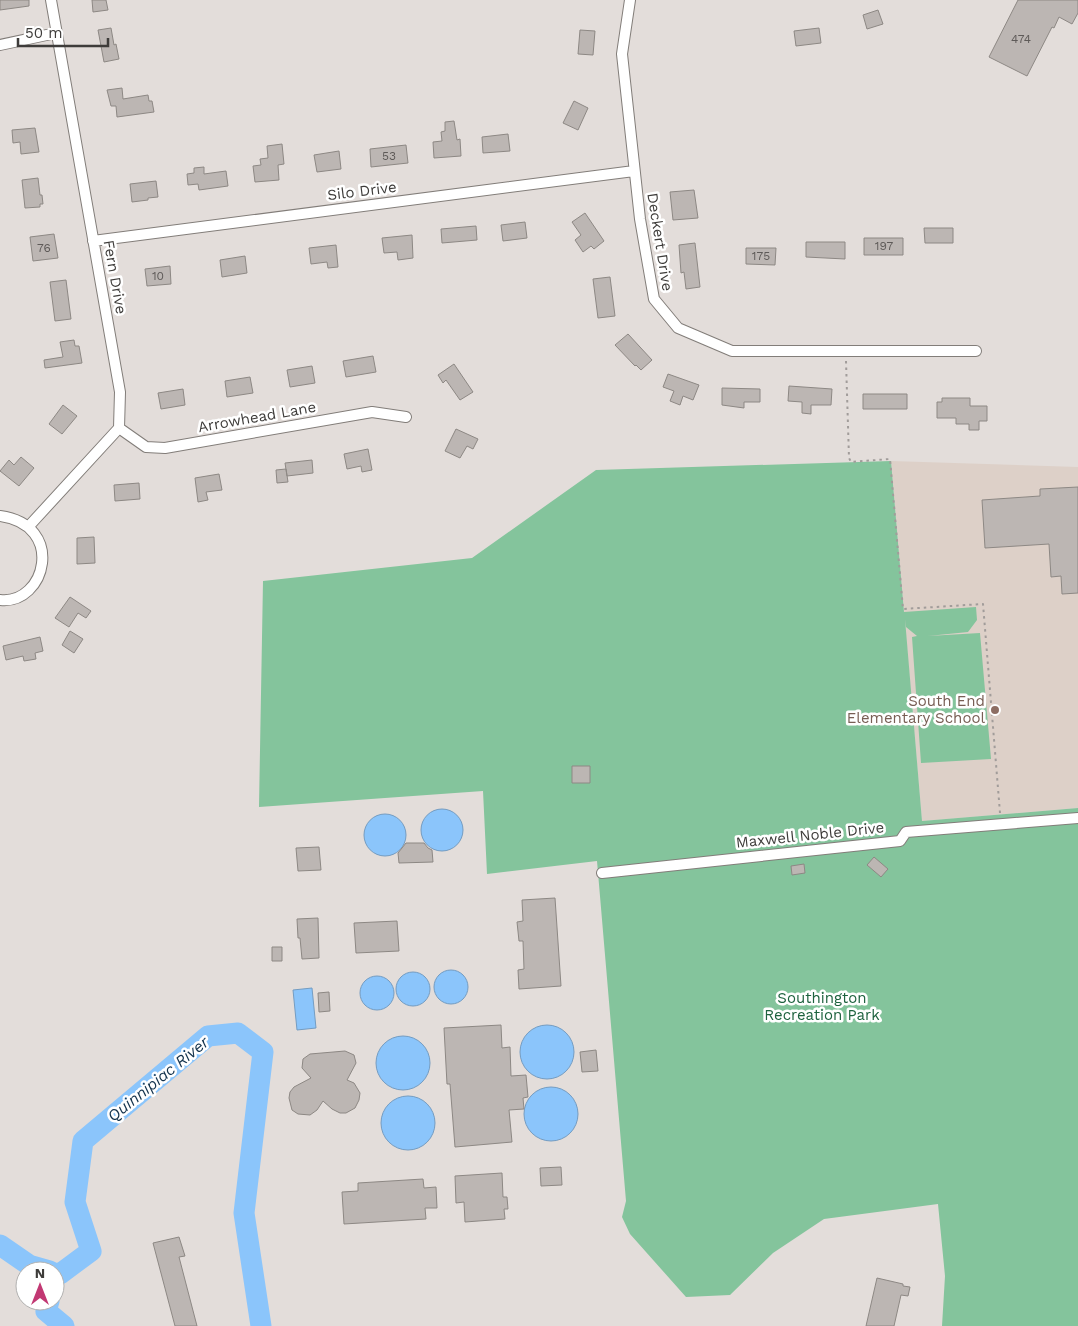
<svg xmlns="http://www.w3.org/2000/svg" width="1078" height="1326" font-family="'Work Sans',sans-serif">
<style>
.built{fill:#ddd0c8}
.green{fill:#84c49c}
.water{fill:#8bc5fb;stroke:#749cc1}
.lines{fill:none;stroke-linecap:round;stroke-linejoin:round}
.river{stroke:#8bc5fb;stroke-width:21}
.building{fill:#bcb6b3;stroke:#8d8884}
.minor-casing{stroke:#827d79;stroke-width:12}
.path{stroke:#a19c9a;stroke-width:2;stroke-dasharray:2.5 4;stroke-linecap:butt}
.minor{stroke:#fff;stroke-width:10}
.education-dot{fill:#8d6e63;stroke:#fff;stroke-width:2}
.labels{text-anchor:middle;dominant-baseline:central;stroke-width:5;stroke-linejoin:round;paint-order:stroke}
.number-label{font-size:12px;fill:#5e5a58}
.street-label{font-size:15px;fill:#3e3c3a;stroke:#fff}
.education-label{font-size:15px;fill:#785e54;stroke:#fff;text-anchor:end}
.park-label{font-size:15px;fill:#1d623e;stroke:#fff}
.water-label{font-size:16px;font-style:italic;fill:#12324c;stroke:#fff}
</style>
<rect width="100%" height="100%" fill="#e3ddda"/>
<path class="built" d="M891,461L1078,467V808L922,821Z"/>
<path class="green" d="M891,461L904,612L976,607L977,620L968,632L928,636L980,633L991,759L921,763L912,637L917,636L906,627L905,619L922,821L1078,808V1326H942L945,1276L938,1204L824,1219L773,1253L730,1295L686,1297L630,1234L622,1217L626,1201L597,861L487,874L483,791L259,807L263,581L472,558L596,470Z"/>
<path class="water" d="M421 830a21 21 0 1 1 42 0a21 21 0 1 1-42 0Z
M364 835a21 21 0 1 1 42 0a21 21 0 1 1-42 0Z
M434 987a17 17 0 1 1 34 0a17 17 0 1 1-34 0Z
M396 989a17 17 0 1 1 34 0a17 17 0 1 1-34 0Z
M360 993a17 17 0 1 1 34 0a17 17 0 1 1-34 0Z
M312,988L316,1028L297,1030L293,990Z
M520 1052a27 27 0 1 1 54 0a27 27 0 1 1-54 0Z
M376 1063a27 27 0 1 1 54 0a27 27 0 1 1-54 0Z
M524 1114a27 27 0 1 1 54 0a27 27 0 1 1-54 0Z
M381 1123a27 27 0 1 1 54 0a27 27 0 1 1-54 0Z"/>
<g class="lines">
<path class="river" d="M0,1245L29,1265L50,1271
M55,1273L60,1274L91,1251L75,1202L83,1141L208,1036L238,1033L263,1052L244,1213L261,1326
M49,1301L46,1311L64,1326"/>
</g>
<path class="building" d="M0,0H29V6L0,10Z
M92,0H106L108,10L93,12Z
M1018,0H1078V13L1072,24L1059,17L1054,28L1052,27L1027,76L989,57Z
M878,10L883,24L867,29L863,15Z
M111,28L114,45L116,44L119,59L104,62L98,30Z
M819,28L821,43L796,46L794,31Z
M580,30L595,31L593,55L578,54Z
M122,88L123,99L148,95L149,101H152L154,112L117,117L116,106H111L107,90Z
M574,101L588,108L578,130L563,123Z
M454,121L457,140L460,139L461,156L434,158L433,142L442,141L441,132L445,131V122Z
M35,128L39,152L21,154L20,142L13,143L12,130Z
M508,134L510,151L483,153L482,137Z
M282,144L284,164L278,165L279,180L255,182L253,166L261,165L260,159L268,158L267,146Z
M406,145L408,163L371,167L370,149Z
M339,151L341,169L317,172L314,155Z
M204,167V174L226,171L228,186L199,190L198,184L188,185L187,174L194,173V168Z
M38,178L40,195H42L43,204H40V207L25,208L22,180Z
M156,181L158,197L148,198V200L132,202L130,184Z
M694,190L698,218L673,220L670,192Z
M585,213L604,241L594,249L591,246L583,252L575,240L581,235L572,222Z
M525,222L527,238L503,241L501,225Z
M476,226L477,240L442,243L441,229Z
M924,228H953V243H925Z
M54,234L58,258L33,261L30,237Z
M412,235L413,258L398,260L397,252L384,253L382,238Z
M864,238H903V255H864Z
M806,242H845V259L806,257Z
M695,243L700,287L686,289L684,272L681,273L679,245Z
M336,245L338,267L328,268L327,262L311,264L309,248Z
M746,248H776L775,265L746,264Z
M245,256L247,273L222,277L220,260Z
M170,266L171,284L147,286L145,269Z
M610,277L615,316L598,318L593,279Z
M66,280L71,319L55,321L50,282Z
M628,334L652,360L641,370L636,365L635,366L615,345Z
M74,340L75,346H79L82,363L45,368L44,360L63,357L60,342Z
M373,356L376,372L346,377L343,361Z
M454,364L473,392L460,400L446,380L443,383L438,375Z
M312,366L315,383L290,387L287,370Z
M668,374L699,385L693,400L683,396L680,405L670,401L674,391L663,387Z
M250,377L253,393L227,397L225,381Z
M789,386L832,389L831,405H811V414L802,413V402L788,401Z
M722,388L760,389V402H744V408L722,405Z
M183,389L185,405L161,409L158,393Z
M863,394H907V409H863Z
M942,398H970V406H987V421H979V430H969V424H956V418H937V402H942Z
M63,405L77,416L62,434L49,424Z
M456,429L478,439L473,449L467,446L460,458L445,451Z
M368,449L372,470L362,472L361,466L347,469L344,454Z
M21,457L34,468L19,486L0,471L9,460L14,465Z
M312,460L313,473L287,476L285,463Z
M286,469L288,482L277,483L276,470Z
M219,474L222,490L206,492L208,500L198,502L195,478Z
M139,483L140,499L115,501L114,485Z
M1078,487V593L1062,594L1061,576L1051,577L1049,544L985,548L982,500L1040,496V489Z
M94,537L95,563L77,564V538Z
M70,597L91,611L86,618L78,613L69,627L55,618Z
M70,631L83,639L74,653L62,645Z
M40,637L43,651L35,653L36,659L24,661L23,656L6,660L3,646Z
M572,766H590V783H572Z
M406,843H424L428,848L432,850L433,862L399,863L398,853Z
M319,847L321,870L298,871L296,848Z
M874,857L888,869L881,877L867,865Z
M804,864L805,873L792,875L791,866Z
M555,898L561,986L519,989L518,970L524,969L523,941H519L517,922L523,921L522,900Z
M318,918L319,958L302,959L300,938H298L297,919Z
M397,921L399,951L356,953L354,923Z
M272,947H282V961H272Z
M329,992L330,1011L319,1012L318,993Z
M501,1025L502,1048L510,1047L511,1076L526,1075L528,1097L523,1098L524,1109L509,1110L512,1142L455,1147L450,1084H447L444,1028Z
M596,1050L598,1071L582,1072L580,1052Z
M345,1051L354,1055L356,1063L347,1080L354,1083L360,1093L359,1100L355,1108L346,1113H340L332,1109L323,1101L317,1110L310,1115L298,1114L292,1110L289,1098L290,1092L294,1087L311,1078L302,1068L303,1059L310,1054Z
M561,1167L562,1185L541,1186L540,1168Z
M502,1173L503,1197H507L508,1209H504L505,1219L465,1222L464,1202L456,1203L455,1176Z
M423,1179L424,1188L436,1187L437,1208H425L426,1219L344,1224L342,1192L358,1191V1183Z
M179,1237L185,1256L179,1257L197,1326H175L153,1243Z
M877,1278L903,1284V1286L910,1287L908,1296L901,1295L894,1326H866Z"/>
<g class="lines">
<g class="minor-casing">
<path id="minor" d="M630,0L622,54L640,219L654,299L678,328L732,351H976
M0,45L56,33
M93,241L634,171
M119,428L146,447L165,448L372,412L406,417
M0,516C66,525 46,605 0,600
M29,526L119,428L120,392L51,0
M602,873L900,841L906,832L1078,818"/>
</g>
<path class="path" d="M846,361L849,458L851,462L890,459L903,609L983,604L1000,813"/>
<use href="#minor" class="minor"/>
</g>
<circle class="education-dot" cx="995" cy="710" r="5"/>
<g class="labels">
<g class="number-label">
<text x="1021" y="39">474</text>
<text x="389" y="156">53</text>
<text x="884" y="246">197</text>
<text x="44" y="248">76</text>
<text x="761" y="256">175</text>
<text x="158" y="276">10</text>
</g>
<g class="street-label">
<text transform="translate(362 191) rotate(-7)">Silo Drive</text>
<text transform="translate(660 242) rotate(81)">Deckert Drive</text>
<text transform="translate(115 277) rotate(80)">Fern Drive</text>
<text transform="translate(257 417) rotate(-10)">Arrowhead Lane</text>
<text transform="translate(810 835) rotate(-6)">Maxwell Noble Drive</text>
</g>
<g class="education-label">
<text x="985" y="701">South End<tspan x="985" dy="17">Elementary School</tspan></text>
</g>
<g class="park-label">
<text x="822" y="998">Southington<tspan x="822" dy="17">Recreation Park</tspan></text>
</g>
<g class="water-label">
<text transform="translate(158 1079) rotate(-39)">Quinnipiac River</text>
</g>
</g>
<g transform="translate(40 1286)"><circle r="24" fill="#ffffff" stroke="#b2b1b0"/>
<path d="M0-4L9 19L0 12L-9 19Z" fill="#c23873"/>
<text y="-8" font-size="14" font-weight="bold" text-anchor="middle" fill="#3e3c3a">N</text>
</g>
<path d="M18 38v8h90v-8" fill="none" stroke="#3e3c3a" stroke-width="2.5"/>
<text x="25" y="38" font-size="15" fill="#3e3c3a" stroke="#ffffff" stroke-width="4" paint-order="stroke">50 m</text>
</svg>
